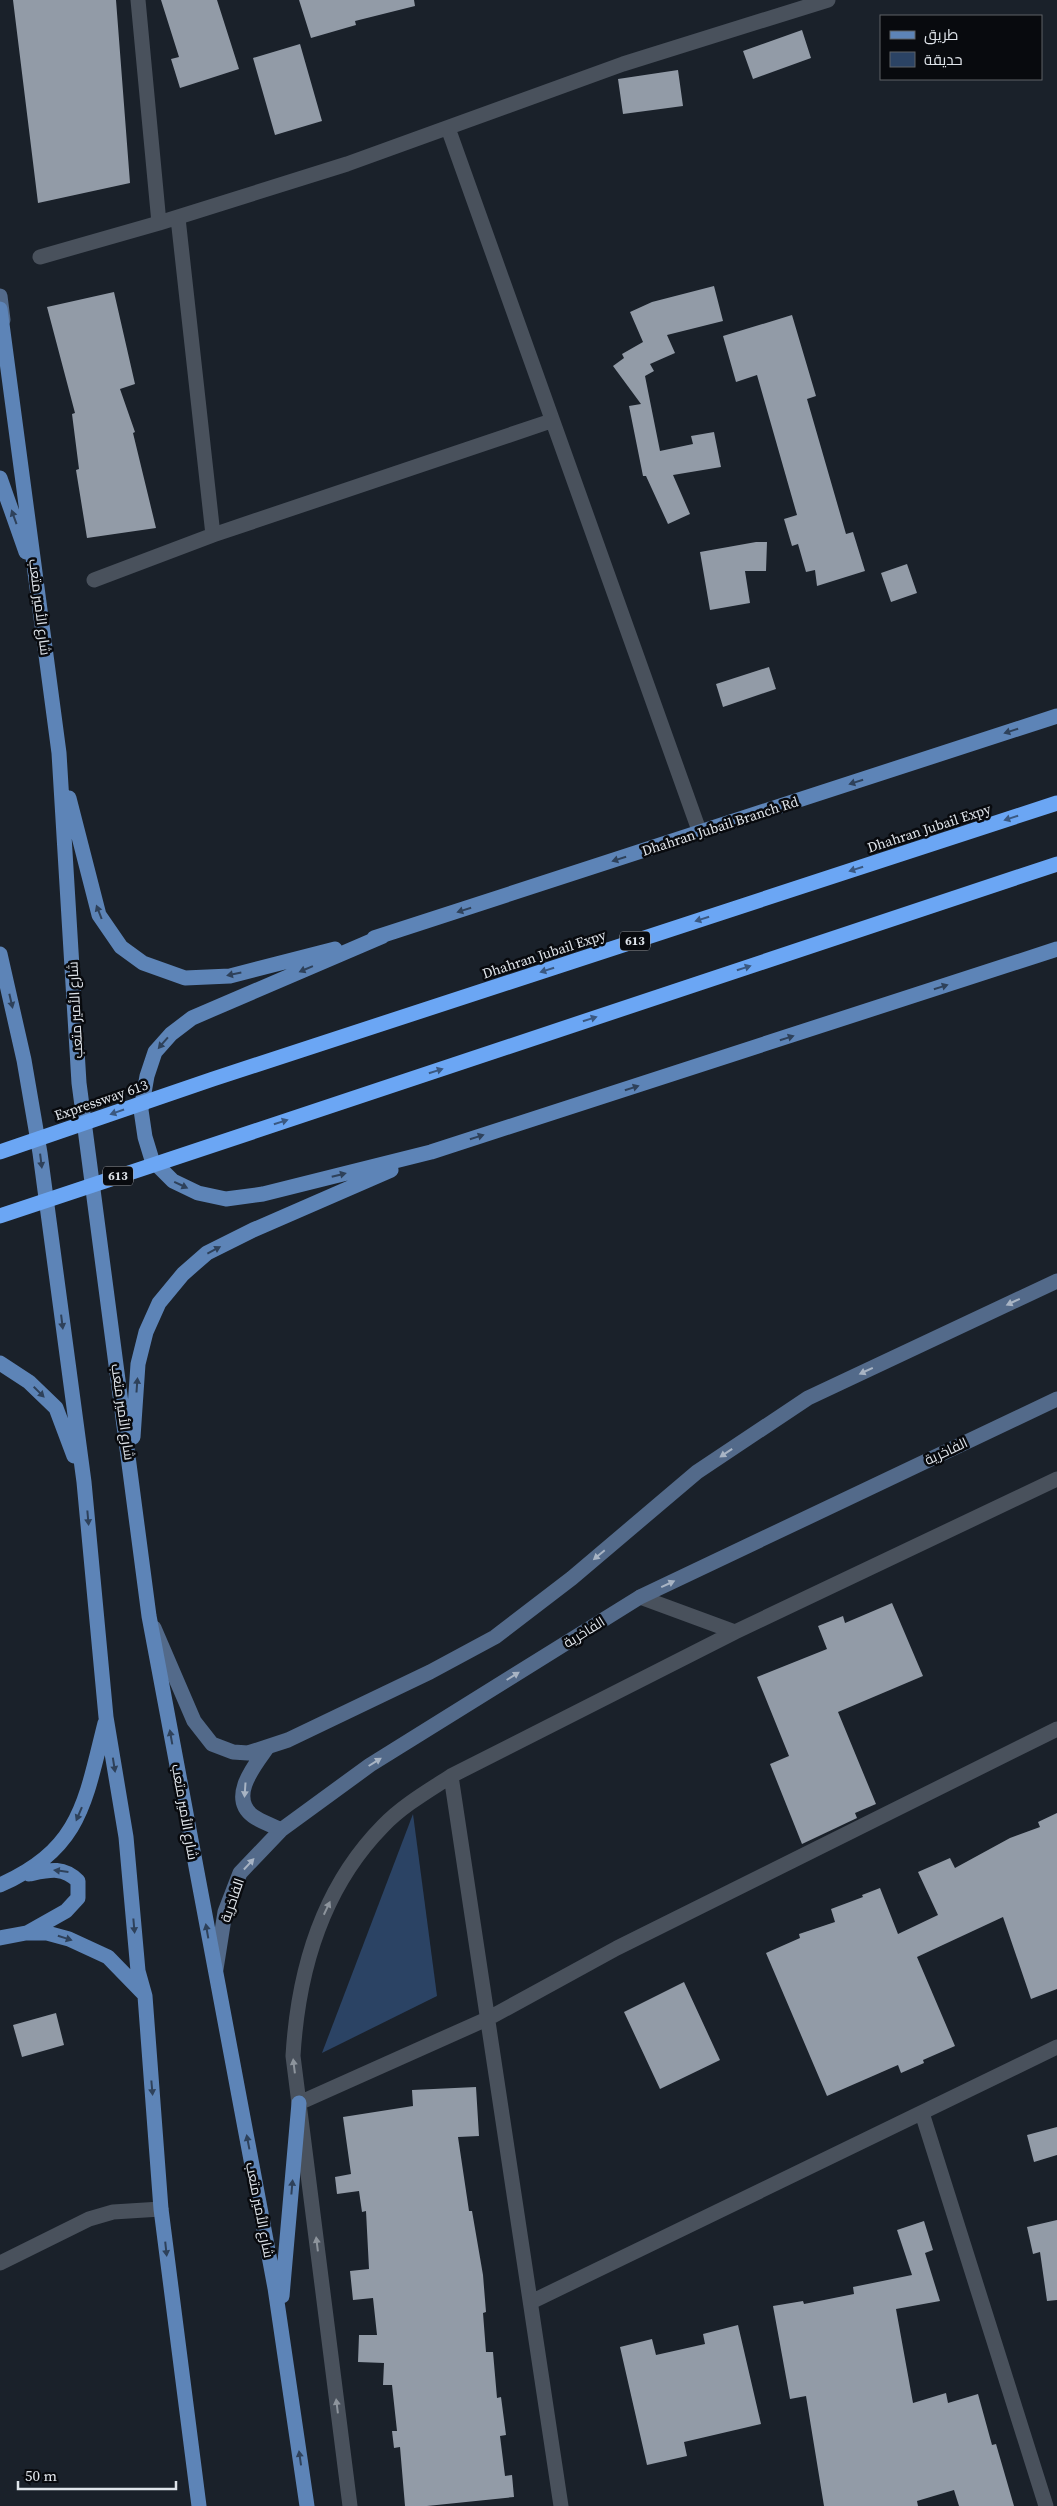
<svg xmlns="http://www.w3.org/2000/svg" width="1057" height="2506" font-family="'Source Serif 4',Cairo,serif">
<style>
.green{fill:#2b4364}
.building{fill:#929ba7}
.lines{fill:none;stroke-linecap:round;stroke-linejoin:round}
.street{stroke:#49515c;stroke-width:15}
.secondary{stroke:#536a8a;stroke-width:15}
.primary{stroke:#5d84b7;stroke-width:15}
.highway{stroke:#6ba6f4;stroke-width:15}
.oneway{fill:#2e415a}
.oneway2{fill:#3a5881}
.oneway3{fill:#a8b4c4}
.oneway4{fill:#8d949c}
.labels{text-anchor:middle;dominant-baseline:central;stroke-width:5;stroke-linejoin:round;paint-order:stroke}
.shield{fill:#080a0e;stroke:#9fa3a9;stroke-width:1}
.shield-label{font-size:12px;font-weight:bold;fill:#e0e5eb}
.street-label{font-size:14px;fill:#e0e5eb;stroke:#080a0e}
</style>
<rect width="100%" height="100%" fill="#1a212a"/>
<path class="green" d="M413,1814L437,1996L322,2053Z"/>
<path class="building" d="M13,0H116L130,183L38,203Z
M161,0H217L239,69L180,88L171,59L179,57Z
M299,0H414L415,6L355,21L356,25L311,38Z
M802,30L811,58L753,79L743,51Z
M300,44L322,121L275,135L253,58Z
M678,70L683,106L623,114L618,79Z
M714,286L723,321L667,335L675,353L650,364L654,371L645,376L660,451L693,444L691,436L714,432L721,467L673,475L690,514L668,524L646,476H643L629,406L641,404L613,366L624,358L622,354L643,342L630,312L652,302Z
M114,292L135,384L120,389L135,432L133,433L156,528L87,538L76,470L79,469L72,414L75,413L47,307Z
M792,315L816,396L807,399L846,534L853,532L865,571L817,586L815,570L806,572L798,544L792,546L784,519L797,515L757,375L736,382L723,336Z
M756,542H767L766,571H745L750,603L710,610L700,552Z
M907,564L917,593L891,602L881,573Z
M769,667L776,689L723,707L716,684Z
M892,1603L923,1676L838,1712L876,1804L855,1813L857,1818L802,1844L770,1764L789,1756L757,1677L827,1649L818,1626L843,1616L845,1623Z
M1057,1813V1989L1031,1999L1003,1917L917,1957L955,2046L923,2060L924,2063L901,2073L898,2065L827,2096L766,1953L800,1938L799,1934L835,1922L831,1909L863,1897L862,1895L880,1888L898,1934L938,1915L918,1872L950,1858L955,1868L1010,1838L1040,1827L1038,1822Z
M684,1982L720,2060L660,2089L624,2012Z
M56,2013L64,2045L22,2057L13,2025Z
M476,2087L479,2136L458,2137L469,2211H472L483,2275L486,2312L483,2313L486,2352H493L497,2398L501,2397L506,2435L500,2436L505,2476L512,2475L514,2497L427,2506H405L400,2447L394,2448L392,2431H397L392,2385H383L384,2363L358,2362L359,2335H377L373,2298L353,2300L350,2271L369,2269L366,2211L362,2212L359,2191L337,2194L335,2177L351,2174L343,2117L413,2106L412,2090Z
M1057,2127V2155L1034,2162L1027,2135Z
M1057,2220V2300L1047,2301L1040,2252L1033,2254L1027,2227Z
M924,2221L933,2250L925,2253L940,2301L896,2309L913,2403L946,2393L948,2403L978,2394L992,2445L996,2444L1014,2506H959L954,2490L917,2501L918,2506H824L806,2396L790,2399L773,2306L803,2301L804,2304L854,2294L853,2287L912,2275L897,2230Z
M738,2325L761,2424L684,2442L687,2456L647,2465L620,2347L652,2339L656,2355L705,2344L703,2334Z"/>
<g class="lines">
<path class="street" d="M138,0L159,223
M448,128L700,833
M178,218L213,535
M40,257L159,223L347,164L623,64L828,0
M94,580L213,535L551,421
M640,1597L735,1632L1057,1479
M451,1776L561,2506
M299,2103L489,2018L617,1948L1057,1729
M922,2113L1046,2506
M0,2263L89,2219L113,2212L161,2209
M531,2302L1057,2047
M350,2506L293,2056C298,1971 322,1888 383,1826C402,1806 428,1791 451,1776L735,1632"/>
<path class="secondary" d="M0,296L3,320
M154,1628L194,1721L212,1744L233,1752L248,1753L288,1740L430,1672L495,1637L572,1578L697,1472L808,1398L1057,1281
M267,1748C255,1765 228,1797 253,1816C261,1822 272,1825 281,1830
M216,1969L225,1912L240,1873L281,1830L370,1765L640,1597L1057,1399"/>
<path class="primary" d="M0,309L59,753L79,1083L149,1616L275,2288L307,2506
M0,478L26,552
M69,798L99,915L121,947L143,963L185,978L230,976L335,949
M383,936L192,1018L171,1034L155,1052L147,1076L141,1110L145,1137L152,1160L173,1181L198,1193L226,1199L263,1194L431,1152L1057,949
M374,938L1057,716
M0,954L24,1060L40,1153L84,1482L106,1717L126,1837L138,1971L145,1996L161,2209L199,2506
M0,1363L29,1382L56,1408L74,1456
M133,1437L138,1364L146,1332L159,1303L183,1274L207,1253L253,1230L391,1170
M0,1885C81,1849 85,1802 105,1723
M27,1933L66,1911L78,1898V1881C63,1866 49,1870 29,1874
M0,1938L26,1933H47L69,1939L108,1957L143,1993
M282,2296L299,2103"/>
<path class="highway" d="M0,1152L213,1079L1057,803
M0,1216L1057,864"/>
</g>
<defs><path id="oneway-solid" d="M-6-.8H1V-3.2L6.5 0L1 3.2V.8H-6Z" transform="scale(1.25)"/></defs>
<g class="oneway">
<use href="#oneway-solid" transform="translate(14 517) rotate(-110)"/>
<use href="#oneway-solid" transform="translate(1011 731) rotate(162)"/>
<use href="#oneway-solid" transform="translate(856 782) rotate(162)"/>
<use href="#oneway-solid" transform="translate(619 859) rotate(162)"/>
<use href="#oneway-solid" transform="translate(464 910) rotate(162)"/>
<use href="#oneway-solid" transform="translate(99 912) rotate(-111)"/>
<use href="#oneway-solid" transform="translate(306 969) rotate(157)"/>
<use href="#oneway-solid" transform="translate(234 974) rotate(168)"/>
<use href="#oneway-solid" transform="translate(941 987) rotate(-18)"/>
<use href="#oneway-solid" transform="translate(11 1001) rotate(77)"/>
<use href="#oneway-solid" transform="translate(787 1038) rotate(-18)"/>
<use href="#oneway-solid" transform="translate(163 1043) rotate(131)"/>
<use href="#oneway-solid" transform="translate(632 1088) rotate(-18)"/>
<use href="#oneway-solid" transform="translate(477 1137) rotate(-18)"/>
<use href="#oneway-solid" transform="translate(41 1161) rotate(83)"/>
<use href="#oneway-solid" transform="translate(339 1175) rotate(-14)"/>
<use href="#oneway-solid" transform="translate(181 1185) rotate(25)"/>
<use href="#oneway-solid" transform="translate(214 1250) rotate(-28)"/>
<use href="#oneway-solid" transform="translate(62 1322) rotate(83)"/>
<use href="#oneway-solid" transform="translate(137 1385) rotate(-86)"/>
<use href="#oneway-solid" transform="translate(39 1392) rotate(45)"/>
<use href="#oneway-solid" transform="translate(88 1518) rotate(85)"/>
<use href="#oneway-solid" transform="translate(171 1737) rotate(-100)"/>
<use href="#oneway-solid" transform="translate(114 1765) rotate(81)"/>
<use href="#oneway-solid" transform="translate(79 1814) rotate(113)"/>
<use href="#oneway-solid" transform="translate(61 1871) rotate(-173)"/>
<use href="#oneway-solid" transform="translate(134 1926) rotate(85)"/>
<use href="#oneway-solid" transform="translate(207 1931) rotate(-100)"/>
<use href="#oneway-solid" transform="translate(65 1938) rotate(18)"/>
<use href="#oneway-solid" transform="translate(152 2088) rotate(85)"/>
<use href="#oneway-solid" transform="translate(248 2142) rotate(-101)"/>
<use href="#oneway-solid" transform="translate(292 2187) rotate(-85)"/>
<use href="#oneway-solid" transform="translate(166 2249) rotate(84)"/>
<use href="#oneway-solid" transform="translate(300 2458) rotate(-98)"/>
</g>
<g class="oneway2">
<use href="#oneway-solid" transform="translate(1011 818) rotate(162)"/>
<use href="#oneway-solid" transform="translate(856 869) rotate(162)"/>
<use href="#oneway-solid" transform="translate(702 919) rotate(162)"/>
<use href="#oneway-solid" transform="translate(744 968) rotate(-18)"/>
<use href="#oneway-solid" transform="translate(547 970) rotate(162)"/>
<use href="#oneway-solid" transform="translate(590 1019) rotate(-18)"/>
<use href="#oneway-solid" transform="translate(436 1071) rotate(-18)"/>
<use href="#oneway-solid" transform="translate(117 1112) rotate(161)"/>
<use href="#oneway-solid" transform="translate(281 1122) rotate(-18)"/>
</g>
<g class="oneway3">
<use href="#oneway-solid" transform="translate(1013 1302) rotate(155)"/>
<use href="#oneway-solid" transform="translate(866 1371) rotate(155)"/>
<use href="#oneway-solid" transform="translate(726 1453) rotate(146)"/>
<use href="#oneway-solid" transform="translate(599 1555) rotate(140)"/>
<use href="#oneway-solid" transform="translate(668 1584) rotate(-25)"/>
<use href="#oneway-solid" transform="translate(513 1676) rotate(-32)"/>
<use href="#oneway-solid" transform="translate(375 1762) rotate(-32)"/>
<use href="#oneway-solid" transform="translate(245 1790) rotate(94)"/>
<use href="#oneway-solid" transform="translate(249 1864) rotate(-47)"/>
</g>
<g class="oneway4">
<use href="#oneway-solid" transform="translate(327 1908) rotate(-65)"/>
<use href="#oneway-solid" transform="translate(294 2066) rotate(-97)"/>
<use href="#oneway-solid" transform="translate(317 2244) rotate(-97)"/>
<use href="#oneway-solid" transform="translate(337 2406) rotate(-97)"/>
</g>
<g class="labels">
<g class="shield">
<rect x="620" y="931.5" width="30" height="19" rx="4"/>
<rect x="103" y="1166.5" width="30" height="19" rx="4"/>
</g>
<g class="shield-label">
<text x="635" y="941">613</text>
<text x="118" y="1176">613</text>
</g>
<g class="street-label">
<text transform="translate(40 607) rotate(83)">شارع الأمير متعب</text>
<text transform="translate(720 826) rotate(-18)">Dhahran Jubail Branch Rd</text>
<text transform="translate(929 828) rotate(-18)">Dhahran Jubail Expy</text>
<text transform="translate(544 954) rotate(-18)">Dhahran Jubail Expy</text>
<text transform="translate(75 1010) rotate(-93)">شارع الأمير متعب</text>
<text transform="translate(101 1100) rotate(-19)">Expressway 613</text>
<text transform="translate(123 1412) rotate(82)">شارع الأمير متعب</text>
<text transform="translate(946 1451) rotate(-25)">الفاخرية</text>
<text transform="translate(584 1632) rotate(-32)">الفاخرية</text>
<text transform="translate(185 1812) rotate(80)">شارع الأمير متعب</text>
<text transform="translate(232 1900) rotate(-71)">الفاخرية</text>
<text transform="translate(260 2210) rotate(79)">شارع الأمير متعب</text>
</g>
</g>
<rect x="880" y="15" width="162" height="65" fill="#080a0e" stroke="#5e6266"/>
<rect x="890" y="31" width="25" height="8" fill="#5d84b7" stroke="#5e6266"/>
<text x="924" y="40" font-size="15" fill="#e0e5eb">طريق</text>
<rect x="890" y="52" width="25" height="15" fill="#2b4364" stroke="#5e6266"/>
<text x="924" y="65" font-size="15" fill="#e0e5eb">حديقة</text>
<path d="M18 2481v8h158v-8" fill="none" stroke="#e0e5eb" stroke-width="2.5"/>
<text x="25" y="2481" font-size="15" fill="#e0e5eb" stroke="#080a0e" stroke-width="4" paint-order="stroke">50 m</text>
</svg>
